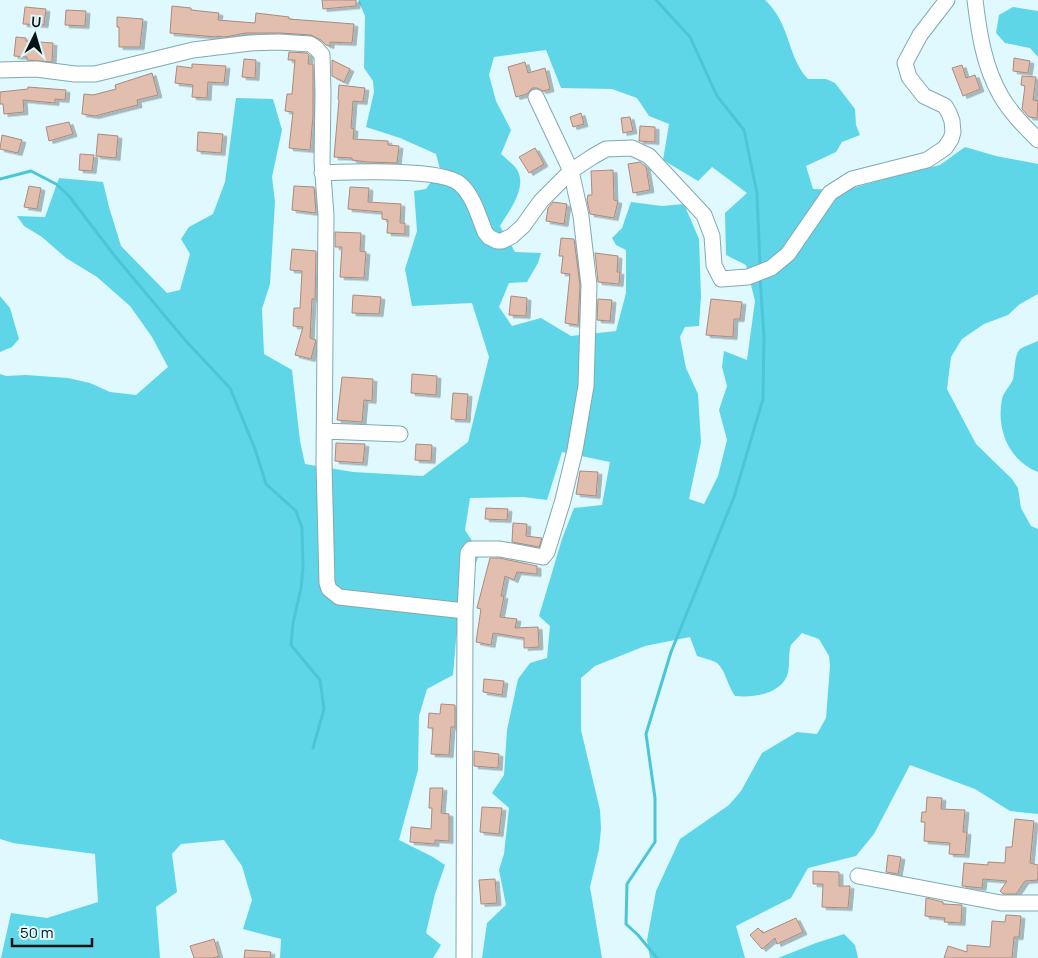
<svg xmlns="http://www.w3.org/2000/svg" width="1038" height="958" font-family="Manrope,sans-serif">
<style>
.forest{fill:#5ed6e8;fill-rule:evenodd}
.lines{fill:none;stroke-linecap:round;stroke-linejoin:round}
.stream{stroke:#4bc6d8;stroke-width:3}
.building{fill:#e2beae;stroke:#ac8a7b;filter:url(#shadow)}
.minor-casing{stroke:#7faab1;stroke-width:17}
.minor{stroke:#fff;stroke-width:15}
</style>
<defs>
<filter id="shadow"><feDropShadow dx="4" dy="2.5" stdDeviation="0" flood-color="#0004"/></filter>
</defs>
<rect width="100%" height="100%" fill="#dff9fe"/>
<path class="forest" d="M358,0H765C791,24 787,57 808,79H826L835,83L855,109L856,125L860,135L842,142L836,152L806,166L813,189L846,190L902,174L940,165L965,147L996,156L1038,164V294L1020,304L1008,315L984,324L962,339L951,357L947,389L976,444L1012,479L1018,488L1021,508L1031,526L1038,529V814L1010,811L975,789L910,765L874,834L856,856L808,868L791,898L736,926L745,958H650L647,940L656,891L680,839L729,805L741,791L762,753L797,732L817,734L826,718L830,666L829,656L819,639L802,633C799,637 794,641 791,645C788,653 790,664 788,673C782,694 754,698 735,696C727,685 726,671 717,663C712,660 703,658 697,656L690,637L645,646L595,666L581,678V730L600,810L601,829L599,849L590,887L602,958H482L487,923L506,905L499,870L504,854L509,808L492,793L504,775L507,730L518,679L530,663L547,658L550,626L539,616L562,539L574,508L602,505L610,462L562,452L547,500L523,497L470,498L465,530L480,553L464,591L456,640L453,675L427,689L419,716L418,770L399,840L433,857L445,865L435,894L426,933L441,945L433,958H280L281,939L243,929L252,900L242,866L224,840L181,844L172,854L177,892L156,907L160,958H1L11,913L47,918L98,902L95,854L13,843L0,839V374L6,376L26,375L68,378L90,383L110,392L136,395L168,367L152,337L130,306L97,277L66,258L42,237L24,226L17,216L45,217L59,178L103,182L109,207L121,246L167,293L180,290L190,254L181,239L189,227L213,214L225,182L236,98L273,99L282,130L272,177L275,202L270,284L262,309L264,354L292,370L300,441L305,464L353,472L423,476L468,442L489,357L472,303L412,306L405,269L417,231L414,191L426,189L440,169L436,154L400,138L366,127L374,92L373,81L364,68L365,16ZM546,50L561,88L612,89L637,98L649,116L669,124L663,160L698,181L712,167L747,193L725,213L726,255L746,265L755,301L747,360L724,351L722,367L727,386L719,410L727,440L718,476L704,504L689,499L701,442L698,394L686,368L680,337L685,327L699,326L701,296L699,239L684,204L662,206L631,202L622,228L612,238L616,245L626,250V293L616,331L571,336L541,318L512,326L499,307L509,283L527,282L538,263L541,253L515,252L500,226C509,211 529,186 516,168C512,163 506,159 501,154L511,130L496,101L489,75L494,57Z
M1013,7L1038,11V57L1030,48L1005,43L996,33L999,15Z
M0,296L10,308L19,339L12,347L0,352Z
M1038,341V472C1009,461 996,429 1002,399C1003,392 1011,386 1013,379C1015,371 1014,355 1020,349C1025,346 1033,343 1038,341Z
M844,934L855,945L858,958H778L816,943Z"/>
<g class="lines">
<path class="stream" d="M656,0L690,37L717,96L744,130L757,193L760,266
M0,179L31,171L56,184L69,196L114,255L185,340L230,388L255,449L266,484L296,511L302,528L303,567L301,588L293,623L291,645L320,680L324,709L313,748
M657,958L638,935L626,924L627,884L655,842V798L646,734L671,652L734,497L763,399L764,336L760,278"/>
</g>
<path class="building" d="M322,0H356V6L323,9Z
M172,6L191,8V10L219,13L218,20L255,23L256,13L289,17V19L354,24L352,43L330,42V46L326,45L321,40L311,35L280,33H246L225,37L217,36V37L170,33Z
M25,7L46,9L44,25L23,24Z
M66,10L86,11L85,26L65,25Z
M117,17L143,19L140,47H119V27H117Z
M16,37L26,38V41L53,43L52,62L27,60V57L14,56Z
M289,52L307,53L309,55L308,64H313V116L310,150L289,148L293,112L285,111L287,94H292L295,60H288Z
M1014,58L1030,61L1028,73L1013,71Z
M244,59L256,60L255,78L242,77Z
M332,60L350,69L344,82L332,76Z
M525,62L528,73L545,68L550,89L543,91L537,88H532L527,94L516,97L508,67Z
M192,64L226,66L224,83L208,82L207,98L192,97L193,85L175,83L177,66L192,68Z
M962,65L966,78L975,75L980,89L963,96L952,68Z
M152,73L158,95L137,100L138,105L122,109L95,116L82,114L84,94L93,95L116,89L115,85Z
M1022,76L1036,77L1033,100L1038,101L1037,118L1029,117L1022,109L1025,86L1021,85Z
M339,85L365,88L363,102L353,101L351,128L354,129L353,139L388,141V145L399,146L397,163L368,162L352,160V158L334,157L339,100L338,99Z
M28,87L66,90L65,100L55,99V103L23,100L24,112L4,114L3,104H0V92L28,89Z
M581,113L584,124L573,127L570,117Z
M630,117L633,131L623,133L621,118Z
M69,122L73,134L49,141L46,127Z
M640,126L655,127V142L639,141Z
M198,132L223,134L221,153L197,151Z
M98,134L118,136L116,158L96,156Z
M2,135L22,140L18,153L0,149Z
M535,148L544,164L529,173L519,157Z
M80,154L94,155L92,171L79,170Z
M640,162L646,167L650,190L633,193L628,164Z
M613,170L614,200L618,201L614,218L590,214L587,200L588,195H592L591,171Z
M29,186L41,188L37,209L24,207Z
M294,186L314,187L316,213L292,210Z
M350,187L369,188L368,202L401,204L400,223H405V234L387,233L388,220L382,219V212L348,209Z
M553,202L567,204L564,224L546,221L548,208Z
M335,232L361,233L360,251L366,252L364,278L340,277L342,247H335Z
M561,238L574,239L580,285L578,325L565,323L570,274L561,273L563,256H559Z
M292,249L316,251L315,299H312L310,338L316,340L311,359L295,355L303,327L293,326L294,308H300L302,271L290,270Z
M595,253L618,256L617,272H620L619,284L598,282Z
M353,295L381,297L379,314L352,313Z
M511,296L527,298L526,316L509,315Z
M598,299L612,300L610,321L597,320Z
M711,299L742,302L740,319H734L733,337L706,335Z
M412,374L437,376L436,395L411,393Z
M342,377L373,379L372,401L364,400L362,422L337,420Z
M453,393L468,394L466,420L451,419Z
M336,443L365,444L363,463L335,461Z
M416,444L432,445L431,461L415,460Z
M580,471L598,472L596,496L576,494Z
M486,508L508,509L507,520L485,519Z
M513,523L527,524L526,536L542,538L539,547L512,542Z
M490,558H499L537,566V574L517,572L514,580L505,576L501,596H504L500,617L517,619L515,628L538,627L539,647L524,648V638L493,633L491,645L476,642L481,609L477,608Z
M484,679L504,681L502,695L483,692Z
M441,704L455,705V727H451L449,755L431,754L433,728H428L429,713L440,714Z
M474,751L499,754L498,768L474,766Z
M430,788H443L441,813L449,814V841L435,840V844L410,842L411,827L431,829L432,808H429Z
M927,797L942,798L941,809L965,810L963,832H967L965,855L949,854L950,843L924,841L925,822H921L922,812H926Z
M482,807L502,808L499,834L480,832Z
M1015,819L1034,821L1030,863L1038,865V880L1025,881L1016,894H1003L1000,891L1007,881L983,879L982,888L962,886L964,863L988,865V862L1005,863L1006,847H1012Z
M888,855L901,857L898,874L886,872Z
M813,871L839,872V886H850L848,908L822,907L823,884H813Z
M495,879L497,903L481,904L479,880Z
M926,898L943,902V904L962,905L961,923L944,922L945,918L925,916Z
M1006,915L1021,916L1019,937H1014L1012,958H944L948,946L967,952V945L990,947L992,921L1005,922Z
M796,918L803,932L777,944L775,938L762,949L750,935L758,928L763,933Z
M214,939L219,956L213,958H194L190,946Z
M245,950L271,952L270,958H244Z"/>
<g class="lines">
<g class="minor-casing">
<path id="minor" d="M975,0C979,33 984,67 1001,96C1010,112 1025,127 1038,140
M0,70L36,69L75,74H95L193,50L250,43L279,42L310,44L316,48L322,55L323,93L322,162L326,215L324,463L327,583L329,589L339,597L465,611L464,958
M322,173C349,172 442,168 460,184C473,195 479,217 485,232L489,237L497,241H502L512,236L523,226L541,201L571,171L592,157L606,149L632,148L649,156L704,215L712,236L714,265L721,279L748,277L771,268L788,254L830,193L852,179L927,160L945,148L951,139L953,132L952,121L949,113L945,106L924,96L909,77L905,63L920,35L947,0
M325,431L400,434
M465,611L468,553L471,549H500L543,557L547,552L563,500L575,450L586,386L589,285L581,216L571,171L536,97
M858,876L1001,903H1038"/>
</g>
<use href="#minor" class="minor"/>
</g>
<g transform="translate(35 35) rotate(5)" stroke="#dff9fe" stroke-width="4" paint-order="stroke">
<path d="M0-4L9 19L0 12L-9 19Z" fill="#041416"/>
<text y="-8" font-size="14" font-weight="bold" text-anchor="middle" fill="#041416">U</text>
</g>
<path d="M12 938v8h80v-8" fill="none" stroke="#041416" stroke-width="2.5"/>
<text x="20" y="938" font-size="15" fill="#041416" stroke="#dff9fe" stroke-width="4" paint-order="stroke">50 m</text>
</svg>
